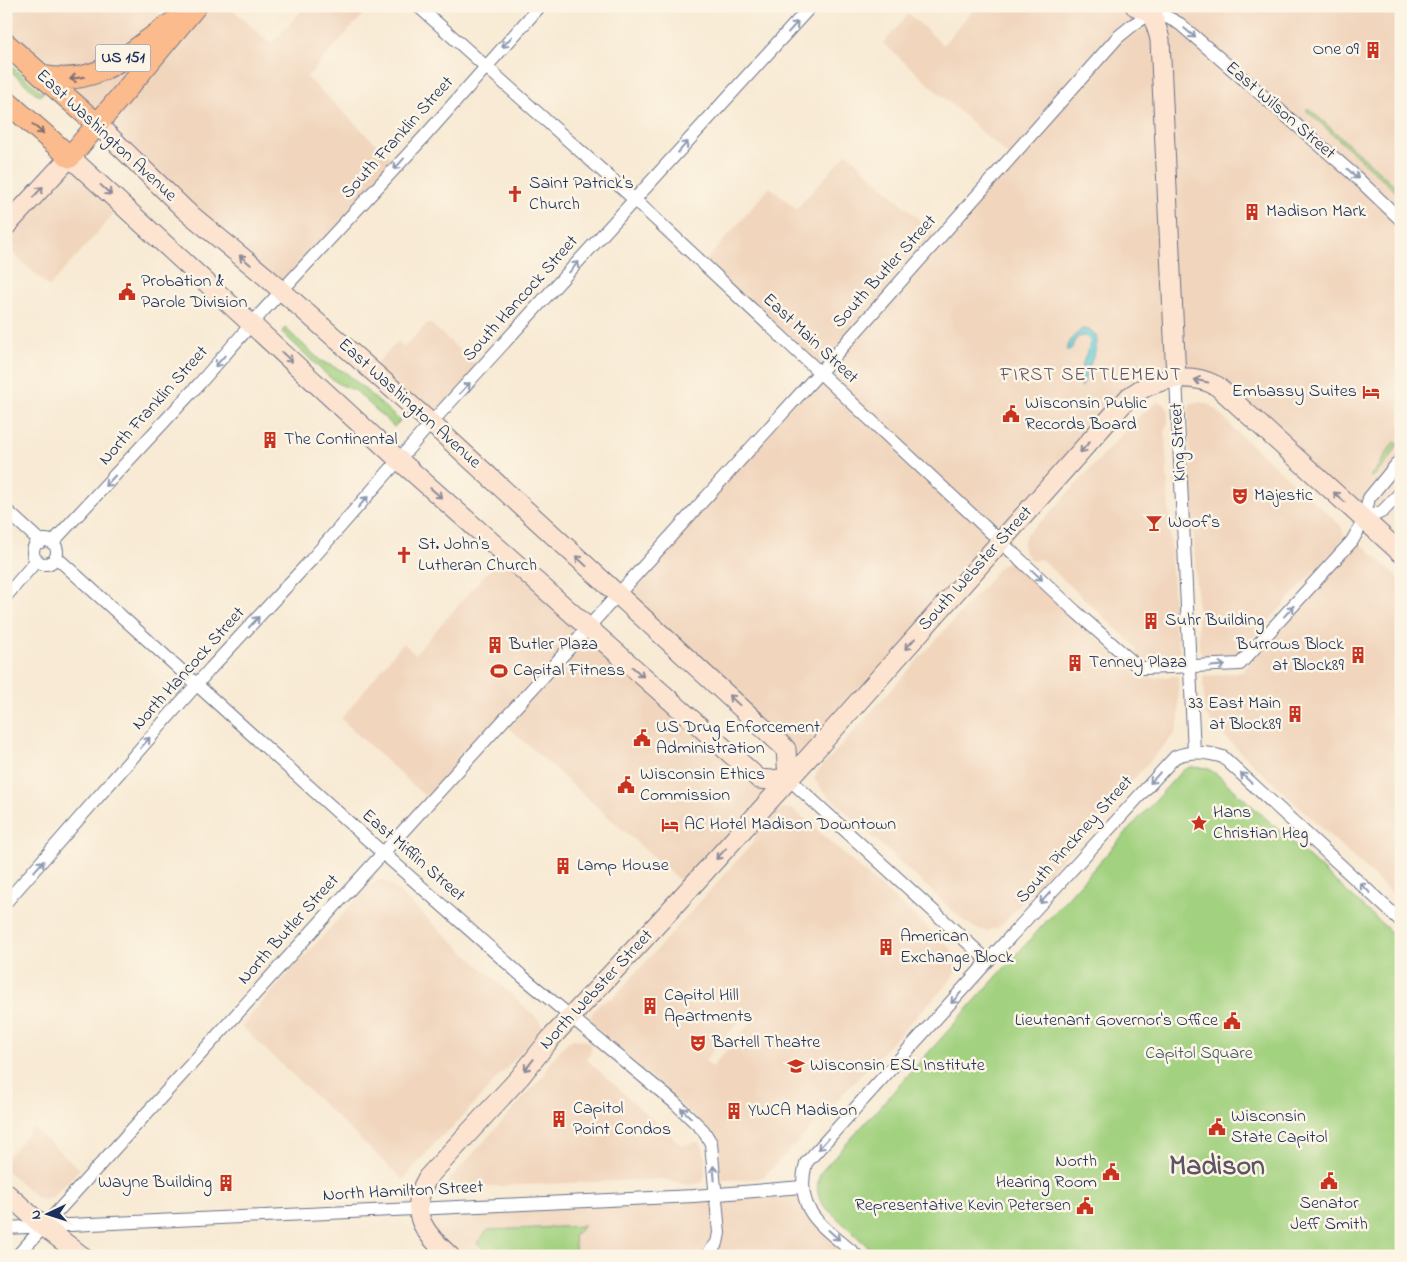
<svg xmlns="http://www.w3.org/2000/svg" width="1407" height="1262" font-family="'Indie Flower',sans-serif">
<style>
.built{fill:#f1d5bd;fill-rule:evenodd}
.green{fill:#a2d17f;stroke:#5e806e}
.water{fill:#5dcad3;stroke:#3c7c98}
.lines{fill:none;stroke-linecap:round;stroke-linejoin:round}
.street-casing{stroke:#687087;stroke-width:14}
.secondary-casing{stroke:#687087;stroke-width:21}
.primary-casing{stroke:#687087;stroke-width:23}
.street{stroke:#fff;stroke-width:12}
.secondary{stroke:#fde4d1;stroke-width:19}
.primary{stroke:#fbbb8c;stroke-width:21}
.oneway{stroke:#8d97ae}
.oneway2{stroke:#806e73}
.oneway3{stroke:#8c8a98}
.labels{text-anchor:middle;dominant-baseline:central;stroke-width:5;stroke-linejoin:round;paint-order:stroke}
.shield{fill:#fcf5e5;stroke:#5e6a86;stroke-width:1}
.shield-label{font-size:16px;font-weight:bold;fill:#1b2f5e}
.poi-label{font-size:18px;fill:#1b2f5e;stroke:#fcf5e5;text-anchor:start}
.street-label{font-size:18px;fill:#1b2f5e;stroke:#fcf5e5}
.park-label{font-size:18px;fill:#3d5866;stroke:#fcf5e5}
.neighbourhood-label{font-size:19px;letter-spacing:1px;fill:#5f5366;stroke:#fcf5e5}
.town-label{font-size:28px;font-weight:bold;fill:#5f5366;stroke:#fcf5e5}
</style>
<rect width="100%" height="100%" fill="#fcf5e5"/>
<filter id="ink" filterUnits="userSpaceOnUse"><feTurbulence type="fractalNoise" baseFrequency=".02" numOctaves="2"/><feDisplacementMap in="SourceGraphic" scale="10" xChannelSelector="R" yChannelSelector="G"/><feConvolveMatrix kernelMatrix="1 2 1 2 8 2 1 2 1" color-interpolation-filters="sRGB"/></filter>
<filter id="wash" filterUnits="userSpaceOnUse"><feTurbulence type="fractalNoise" baseFrequency=".0096" numOctaves="4" result="noise"/><feDisplacementMap in="SourceGraphic" scale="20" xChannelSelector="R" yChannelSelector="G"/><feGaussianBlur stdDeviation="1.12" result="paint"/><feColorMatrix in="noise" values="0 0 0 0 0 0 0 0 0 0 0 0 0 0 0 0 0 1.4 0 .05"/><feComposite in="paint" operator="in"/></filter>
<g filter="url(#wash)">
<rect width="100%" height="100%" fill="#f8ead4"/>
<path class="built" d="M6,6H152L170,24L196,6H229L271,44L306,6H371L307,77L398,165L281,292L6,44Z
M976,6H1135L1171,19L1183,6H1401V553L1223,391L1154,382L689,889L502,722L430,801L341,719L403,643L415,654L504,553L771,780L788,763L618,593L820,372L703,264L770,187L796,209L847,153L939,238L1010,157L883,43L909,14L943,45Z
M70,157L122,205L49,287L6,247V226Z
M429,322L481,370L431,423L370,370L398,341L404,347Z
M1159,402L1164,404L1168,410V421L1165,432L1175,629L1180,650L1179,655L1174,659L1146,661L1137,656L1136,647L1041,559L1032,561L1028,557L1024,552L1023,544L1026,534L1048,515L1138,417L1150,407Z
M1196,402L1206,403L1218,411L1235,430L1341,526L1344,535L1339,545L1239,653L1231,657L1207,658L1201,654L1199,648L1188,413L1190,404Z
M1357,545H1361L1366,548L1401,580V902L1216,729L1207,716L1204,703L1203,676L1242,672Z
M1005,563H1011L1019,568L1139,676L1146,678L1176,676L1178,678L1179,719L1176,732L1007,919L999,927L987,931L975,928L965,922L822,790L814,779L817,772L987,583L999,567Z
M781,808L792,809L800,815L947,945L957,956V971L949,982L768,1173L763,1177L757,1179L724,1180L722,1179L720,1174L719,1147L716,1137L600,1031L592,1022L591,1015L599,1003L614,997L699,903L751,845L759,829L773,812ZM746,1013L753,1020L712,1067L705,1060Z
M382,880L388,883L524,1006L539,1020L542,1026L538,1033L474,1104L453,1127L440,1137L403,1180L241,1026L369,885Z
M573,1039L583,1040L589,1043L592,1049L587,1060L682,1146L696,1142L700,1143L703,1148L705,1159V1174L703,1182L693,1185H687L664,1179L455,1188L449,1185L448,1181L450,1179L545,1074L551,1061L567,1042Z
M33,1128L80,1169L52,1197L44,1200L37,1198L6,1170V1158Z
M802,1187L804,1198L857,1256H450L419,1209Z"/>
<path class="green" d="M6,62L43,93L39,96L6,67Z
M1308,108L1401,191V196L1306,110Z
M285,328L321,361L345,372L351,377L400,421L394,427L356,391L339,384L328,376L282,332Z
M1394,442L1398,444L1389,460L1372,478L1370,476L1377,468Z
M1191,767L1207,768L1219,776L1401,941V1256H878L822,1204C816,1193 816,1184 821,1172L1177,776L1185,769Z
M584,1226L574,1235L576,1256H491L477,1243L488,1230Z"/>
<path class="water" d="M1082,329C1108,330 1093,355 1088,370C1085,376 1085,382 1081,388C1076,374 1086,357 1090,343V340L1085,336L1078,337L1074,342L1071,350H1066L1072,338Z"/>
</g>
<g filter="url(#ink)">
<g class="lines">
<g class="street-casing">
<path id="street" d="M418,6L635,200L1075,611L1137,666L1142,668L1170,667L1240,664L1352,541L1364,520L1369,498L1401,459
M1176,378L1194,752
M6,510L41,542
M1364,520L1383,511L1401,492
M33 552a12 12 0 1 1 24 0a12 12 0 1 1-24 0Z
M52,543L200,383L262,312L424,137L540,6
M56,557L366,838L523,977L675,1103L703,1130L711,1143L719,1233L717,1243L706,1256
M6,596L37,560
M788,778L988,961
M6,902L211,668L311,560L431,423L811,6
M6,1228L694,1196L802,1187
M17,1256L820,372L1118,37L1134,24L1152,13L1165,16L1180,24L1353,174L1401,220
M857,1256C824,1226 793,1213 806,1163L988,961L1175,757C1191,750 1206,752 1223,757L1401,921"/>
</g>
<g class="secondary-casing">
<path id="secondary" d="M1135,6L1152,13
M1152,6C1152,18 1158,29 1160,40L1176,378
M97,124L185,210L265,276L431,423L786,749L788,778
M6,226L70,157L399,460L759,779L771,780L788,778
M6,1193L43,1226L82,1256
M450,1256C423,1232 407,1212 428,1177L520,1077L551,1038L642,941L819,746L1129,397C1155,378 1188,371 1217,386L1401,553"/>
</g>
<g class="primary-casing">
<path id="primary" d="M6,44L97,124
M42,76C100,88 128,52 172,23
M6,101L70,157L196,6"/>
</g>
<use href="#street" class="street"/>
<use href="#secondary" class="secondary"/>
<use href="#primary" class="primary"/>
</g>
<defs><path id="oneway-shaft" d="M-6 0H5M1.5-3L5.5 0L1.5 3" fill="none" stroke-width="1.6" stroke-linecap="round" stroke-linejoin="round" transform="scale(1.25)"/></defs>
<g class="oneway">
<use href="#oneway-shaft" transform="translate(793 27) rotate(-48)"/>
<use href="#oneway-shaft" transform="translate(1190 33) rotate(40)"/>
<use href="#oneway-shaft" transform="translate(507 42) rotate(132)"/>
<use href="#oneway-shaft" transform="translate(683 147) rotate(-48)"/>
<use href="#oneway-shaft" transform="translate(399 164) rotate(132)"/>
<use href="#oneway-shaft" transform="translate(1353 174) rotate(42)"/>
<use href="#oneway-shaft" transform="translate(574 267) rotate(-48)"/>
<use href="#oneway-shaft" transform="translate(220 361) rotate(131)"/>
<use href="#oneway-shaft" transform="translate(465 388) rotate(-47)"/>
<use href="#oneway-shaft" transform="translate(110 481) rotate(133)"/>
<use href="#oneway-shaft" transform="translate(363 502) rotate(-48)"/>
<use href="#oneway-shaft" transform="translate(1037 575) rotate(43)"/>
<use href="#oneway-shaft" transform="translate(1289 611) rotate(-48)"/>
<use href="#oneway-shaft" transform="translate(254 622) rotate(-47)"/>
<use href="#oneway-shaft" transform="translate(1218 666) rotate(-4)"/>
<use href="#oneway-shaft" transform="translate(145 743) rotate(-49)"/>
<use href="#oneway-shaft" transform="translate(1155 778) rotate(132)"/>
<use href="#oneway-shaft" transform="translate(1246 778) rotate(-137)"/>
<use href="#oneway-shaft" transform="translate(39 866) rotate(-48)"/>
<use href="#oneway-shaft" transform="translate(1365 888) rotate(-137)"/>
<use href="#oneway-shaft" transform="translate(1045 898) rotate(132)"/>
<use href="#oneway-shaft" transform="translate(956 998) rotate(132)"/>
<use href="#oneway-shaft" transform="translate(686 1113) rotate(-137)"/>
<use href="#oneway-shaft" transform="translate(823 1144) rotate(132)"/>
<use href="#oneway-shaft" transform="translate(714 1173) rotate(-95)"/>
<use href="#oneway-shaft" transform="translate(834 1235) rotate(42)"/>
</g>
<g class="oneway2">
<use href="#oneway-shaft" transform="translate(77 78) rotate(171)"/>
<use href="#oneway-shaft" transform="translate(38 129) rotate(41)"/>
</g>
<g class="oneway3">
<use href="#oneway-shaft" transform="translate(106 190) rotate(43)"/>
<use href="#oneway-shaft" transform="translate(38 192) rotate(-47)"/>
<use href="#oneway-shaft" transform="translate(245 260) rotate(-140)"/>
<use href="#oneway-shaft" transform="translate(287 357) rotate(43)"/>
<use href="#oneway-shaft" transform="translate(1201 381) rotate(-168)"/>
<use href="#oneway-shaft" transform="translate(1085 447) rotate(131)"/>
<use href="#oneway-shaft" transform="translate(436 493) rotate(41)"/>
<use href="#oneway-shaft" transform="translate(1339 497) rotate(-138)"/>
<use href="#oneway-shaft" transform="translate(581 561) rotate(-137)"/>
<use href="#oneway-shaft" transform="translate(910 644) rotate(132)"/>
<use href="#oneway-shaft" transform="translate(638 672) rotate(41)"/>
<use href="#oneway-shaft" transform="translate(734 700) rotate(-137)"/>
<use href="#oneway-shaft" transform="translate(721 854) rotate(132)"/>
<use href="#oneway-shaft" transform="translate(529 1065) rotate(129)"/>
</g>
</g>
<defs>
<g id="building-bare" transform="scale(1.35)"><path d="M-4-6H4V6H1V3H-1V6H-4ZM-2.5-4.3h1.7v1.8h-1.7ZM.8-4.3h1.7v1.8H.8ZM-2.5-1h1.7V.8h-1.7ZM.8-1h1.7V.8H.8Z" fill="#c8321e" stroke="#fcf5e5" stroke-width="2.5" paint-order="stroke"/></g>
<g id="church-bare" transform="scale(1.35)"><path d="M-1.2-6h2.4v3.5h3.3v2.4h-3.3V6h-2.4V-.1h-3.3v-2.4h3.3Z" fill="#c8321e" stroke="#fcf5e5" stroke-width="2.5" paint-order="stroke"/></g>
<g id="civic-bare" transform="scale(1.35)"><path d="M-.6-6.5H3V-4.5H.6V-3L4-1V1h2V6H-6V1h2V-1L-.6-3ZM-1.2 2.5V6h2.4V2.5Z" fill="#c8321e" stroke="#fcf5e5" stroke-width="2.5" paint-order="stroke"/></g>
<g id="hotel-bare" transform="scale(1.35)"><path d="M-6-4.5h1.5V1H6V5H4.5V3h-9V5H-6ZM-4 0a1.8 1.8 0 1 1 3.6 0ZM.5 0V-2.5h3Q6-2.5 6 0Z" fill="#c8321e" stroke="#fcf5e5" stroke-width="2.5" paint-order="stroke"/></g>
<g id="theatre-bare" transform="scale(1.35)"><path d="M-5-5.5Q0-4 5-5.5V0Q5 5 0 6Q-5 5-5 0ZM-3.3-2.5H-1v1.5H-3.3ZM1-2.5H3.3v1.5H1ZM-2.8 1Q0 5.5 2.8 1Z" fill="#c8321e" stroke="#fcf5e5" stroke-width="2.5" paint-order="stroke"/></g>
<g id="bar-bare" transform="scale(1.35)"><path d="M-6-5H6L.8 .8V4.5H3.5V6h-7V4.5H-.8V.8Z" fill="#c8321e" stroke="#fcf5e5" stroke-width="2.5" paint-order="stroke"/></g>
<g id="stadium-bare" transform="scale(1.35)"><path d="M0-5a6.5 5 0 1 0 0 10a6.5 5 0 1 0 0-10ZM-3.5-1.8h7v3.6h-7Z" fill="#c8321e" stroke="#fcf5e5" stroke-width="2.5" paint-order="stroke"/></g>
<g id="sight-bare" transform="scale(1.35)"><path d="M0-6L1.8-2.2L6-1.7L2.9 1.2L3.7 5.4L0 3.3L-3.7 5.4L-2.9 1.2L-6-1.7L-1.8-2.2Z" fill="#c8321e" stroke="#fcf5e5" stroke-width="2.5" paint-order="stroke"/></g>
<g id="school-bare" transform="scale(1.35)"><path d="M0-5L7-2L0 1L-7-2ZM-4 1L0 2.5L4 1V4Q0 6-4 4Z" fill="#c8321e" stroke="#fcf5e5" stroke-width="2.5" paint-order="stroke"/></g>
</defs>
<g fill-rule="evenodd">
<use href="#building-bare" x="1373" y="50"/>
<use href="#church-bare" x="515" y="194"/>
<use href="#building-bare" x="1252" y="212"/>
<use href="#civic-bare" x="127" y="292"/>
<use href="#hotel-bare" x="1371" y="392"/>
<use href="#civic-bare" x="1011" y="414"/>
<use href="#building-bare" x="270" y="440"/>
<use href="#theatre-bare" x="1240" y="496"/>
<use href="#bar-bare" x="1154" y="523"/>
<use href="#church-bare" x="404" y="555"/>
<use href="#building-bare" x="1151" y="621"/>
<use href="#building-bare" x="495" y="645"/>
<use href="#building-bare" x="1358" y="655"/>
<use href="#building-bare" x="1075" y="663"/>
<use href="#stadium-bare" x="499" y="671"/>
<use href="#building-bare" x="1295" y="714"/>
<use href="#civic-bare" x="642" y="738"/>
<use href="#civic-bare" x="626" y="785"/>
<use href="#sight-bare" x="1199" y="823"/>
<use href="#hotel-bare" x="670" y="825"/>
<use href="#building-bare" x="563" y="866"/>
<use href="#building-bare" x="886" y="947"/>
<use href="#building-bare" x="650" y="1006"/>
<use href="#civic-bare" x="1232" y="1021"/>
<use href="#theatre-bare" x="698" y="1043"/>
<use href="#school-bare" x="796" y="1066"/>
<use href="#building-bare" x="734" y="1111"/>
<use href="#building-bare" x="559" y="1119"/>
<use href="#civic-bare" x="1217" y="1127"/>
<use href="#civic-bare" x="1111" y="1172"/>
<use href="#civic-bare" x="1329" y="1181"/>
<use href="#building-bare" x="226" y="1183"/>
<use href="#civic-bare" x="1085" y="1206"/>
</g>
<g class="labels">
<rect class="shield" x="95.5" y="44.5" width="55" height="27" rx="4"/>
<g class="shield-label">
<text x="123" y="58">US 151</text>
</g>
<g class="poi-label">
<text x="1359" y="50" text-anchor="end">One 09</text>
<text x="529" y="184">Saint Patrick's<tspan x="529" dy="21">Church</tspan></text>
<text x="1266" y="212">Madison Mark</text>
<text x="141" y="282">Probation &amp;<tspan x="141" dy="21">Parole Division</tspan></text>
<text x="1357" y="392" text-anchor="end">Embassy Suites</text>
<text x="1025" y="404">Wisconsin Public<tspan x="1025" dy="21">Records Board</tspan></text>
<text x="284" y="440">The Continental</text>
<text x="1254" y="496">Majestic</text>
<text x="1168" y="523">Woof's</text>
<text x="418" y="545">St. John's<tspan x="418" dy="21">Lutheran Church</tspan></text>
<text x="1165" y="621">Suhr Building</text>
<text x="509" y="645">Butler Plaza</text>
<text x="1344" y="645" text-anchor="end">Burrows Block<tspan x="1344" dy="21">at Block89</tspan></text>
<text x="1089" y="663">Tenney Plaza</text>
<text x="513" y="671">Capital Fitness</text>
<text x="1281" y="704" text-anchor="end">33 East Main<tspan x="1281" dy="21">at Block89</tspan></text>
<text x="656" y="728">US Drug Enforcement<tspan x="656" dy="21">Administration</tspan></text>
<text x="640" y="775">Wisconsin Ethics<tspan x="640" dy="21">Commission</tspan></text>
<text x="1213" y="813">Hans<tspan x="1213" dy="21">Christian Heg</tspan></text>
<text x="684" y="825">AC Hotel Madison Downtown</text>
<text x="577" y="866">Lamp House</text>
<text x="900" y="937">American<tspan x="900" dy="21">Exchange Block</tspan></text>
<text x="664" y="996">Capitol Hill<tspan x="664" dy="21">Apartments</tspan></text>
<text x="1218" y="1021" text-anchor="end">Lieutenant Governor's Office</text>
<text x="712" y="1043">Bartell Theatre</text>
<text x="810" y="1066">Wisconsin ESL Institute</text>
<text x="573" y="1109">Capitol<tspan x="573" dy="21">Point Condos</tspan></text>
<text x="748" y="1111">YWCA Madison</text>
<text x="1231" y="1117">Wisconsin<tspan x="1231" dy="21">State Capitol</tspan></text>
<text x="1097" y="1162" text-anchor="end">North<tspan x="1097" dy="21">Hearing Room</tspan></text>
<text x="212" y="1183" text-anchor="end">Wayne Building</text>
<text x="1329" y="1204" text-anchor="middle">Senator<tspan x="1329" dy="21">Jeff Smith</tspan></text>
<text x="1071" y="1206" text-anchor="end">Representative Kevin Petersen</text>
</g>
<g class="street-label">
<text transform="translate(1280 111) rotate(41)">East Wilson Street</text>
<text transform="translate(106 136) rotate(43)">East Washington Avenue</text>
<text transform="translate(398 138) rotate(-48)">South Franklin Street</text>
<text transform="translate(885 272) rotate(-48)">South Butler Street</text>
<text transform="translate(521 299) rotate(-48)">South Hancock Street</text>
<text transform="translate(810 339) rotate(43)">East Main Street</text>
<text transform="translate(409 404) rotate(42)">East Washington Avenue</text>
<text transform="translate(154 406) rotate(-48)">North Franklin Street</text>
<text transform="translate(1179 442) rotate(-93)">King Street</text>
<text transform="translate(976 569) rotate(-48)">South Webster Street</text>
<text transform="translate(189 669) rotate(-48)">North Hancock Street</text>
<text transform="translate(1075 840) rotate(-48)">South Pinckney Street</text>
<text transform="translate(413 856) rotate(41)">East Mifflin Street</text>
<text transform="translate(289 930) rotate(-48)">North Butler Street</text>
<text transform="translate(597 990) rotate(-47)">North Webster Street</text>
<text transform="translate(403 1192) rotate(-3)">North Hamilton Street</text>
</g>
<g class="park-label">
<text x="1199" y="1054">Capitol Square</text>
</g>
<g class="neighbourhood-label">
<text x="1091" y="375">FIRST SETTLEMENT</text>
</g>
<g class="town-label">
<text x="1217" y="1167">Madison</text>
</g>
</g>
<rect width="1407" height="1262" fill="none" stroke="#fcf5e5" stroke-width="25"/>
<g transform="translate(48 1214) rotate(266)" stroke="#fcf5e5" stroke-width="4" paint-order="stroke">
<path d="M0-4L9 19L0 12L-9 19Z" fill="#1b2f5e"/>
<text y="-8" font-size="14" font-weight="bold" text-anchor="middle" fill="#1b2f5e">N</text>
</g>
</svg>
